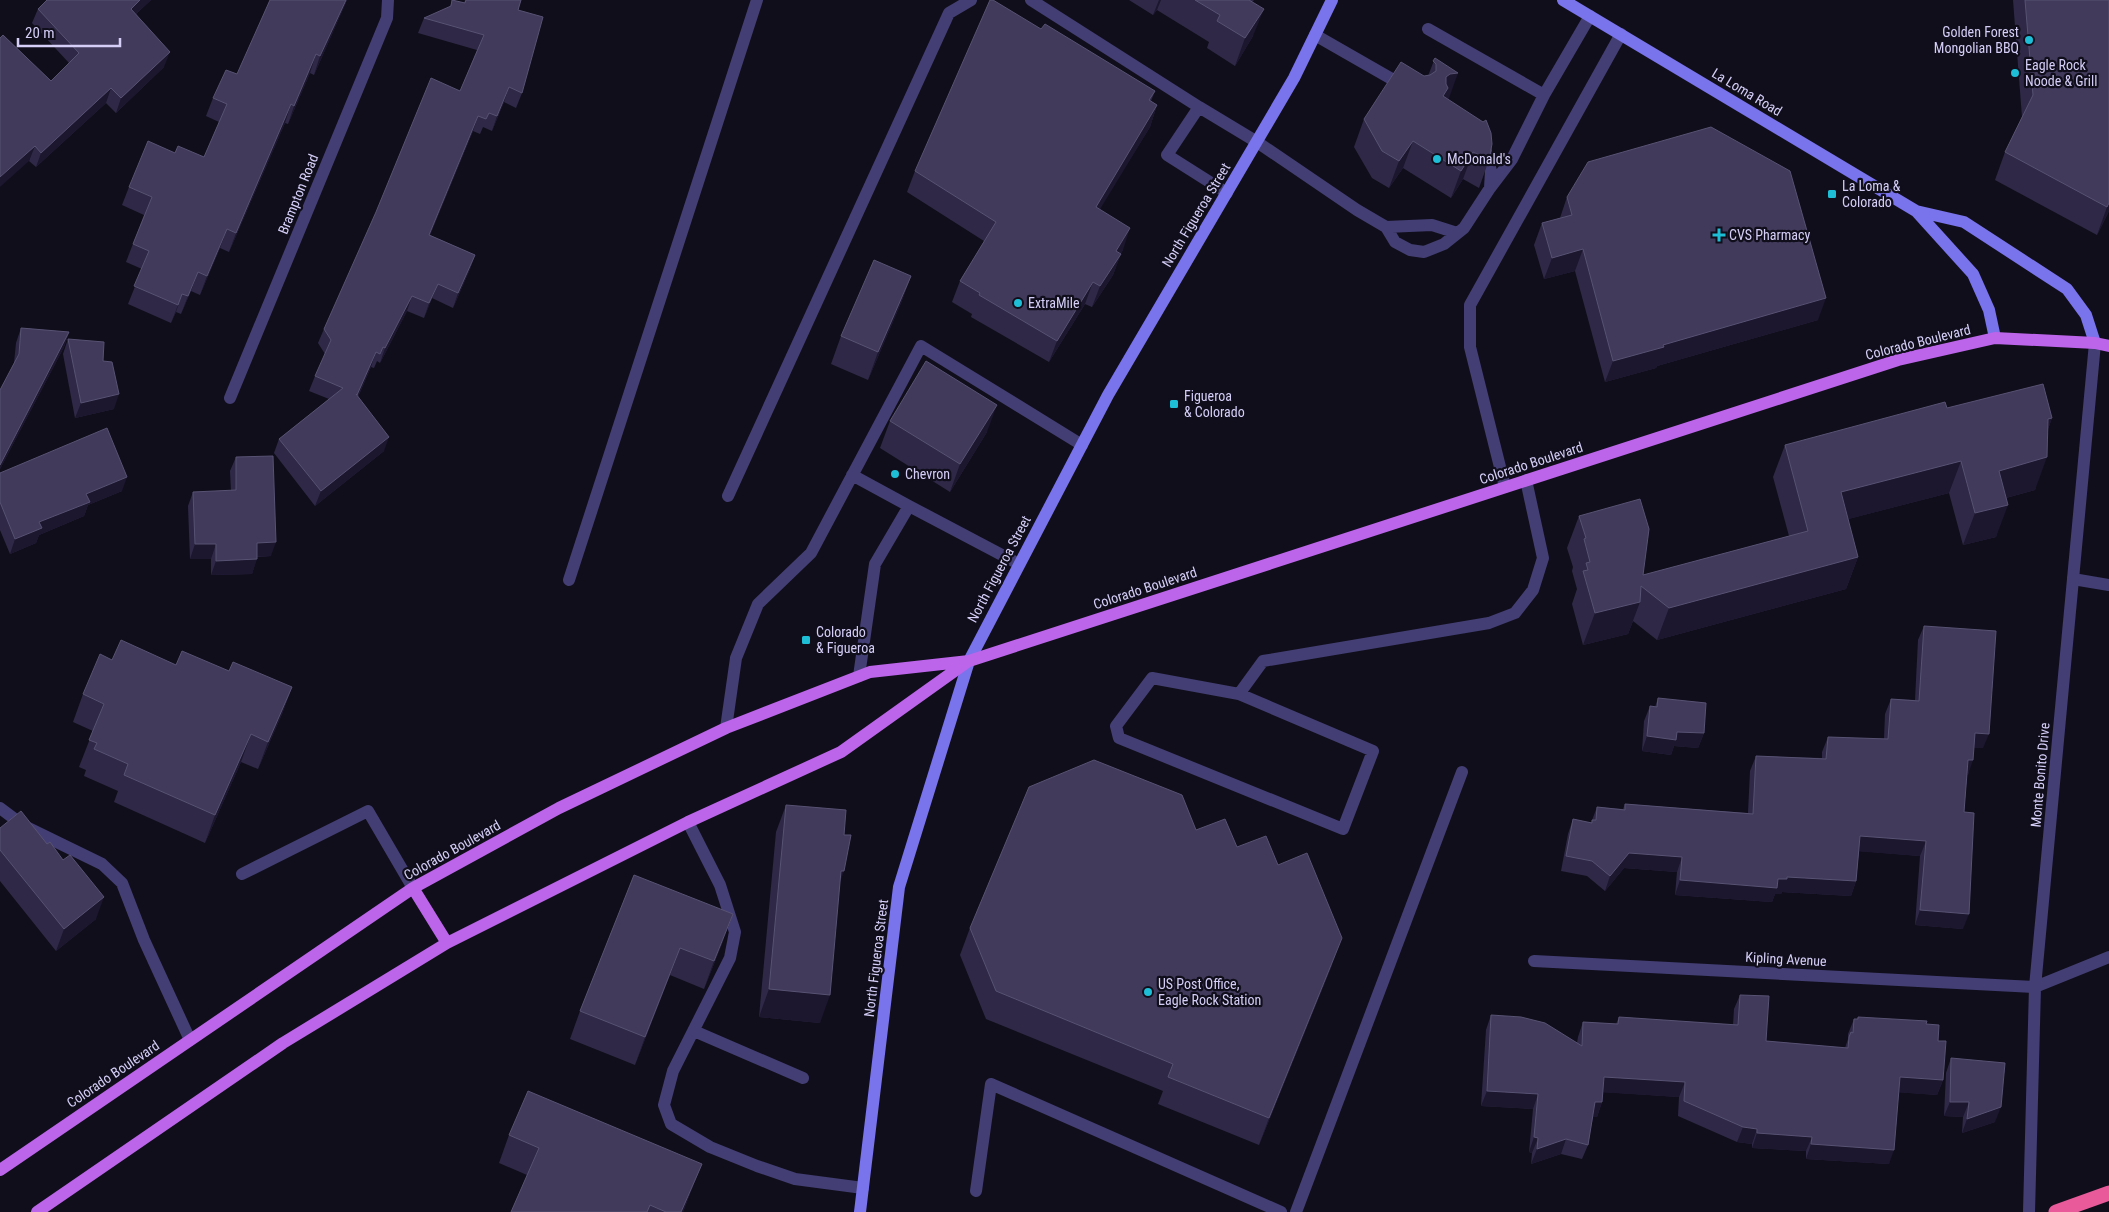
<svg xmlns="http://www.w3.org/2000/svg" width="2109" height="1212" font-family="'Roboto Condensed',sans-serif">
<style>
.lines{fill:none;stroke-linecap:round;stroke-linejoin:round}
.lane{stroke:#433f74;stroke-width:12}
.street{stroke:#433f74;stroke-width:12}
.secondary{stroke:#7973ec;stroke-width:12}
.primary{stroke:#bc65ea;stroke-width:12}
.highway{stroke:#e85a9a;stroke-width:15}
.wall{fill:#2f2947}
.shaded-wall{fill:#1c162e}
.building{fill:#413a5a;stroke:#585273}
.poi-dot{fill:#1dbed6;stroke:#110e1c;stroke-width:2}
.labels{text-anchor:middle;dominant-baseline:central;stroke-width:4.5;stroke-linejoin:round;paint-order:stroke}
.poi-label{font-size:14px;fill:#d5cff8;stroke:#110e1c;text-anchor:start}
.street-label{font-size:14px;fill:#d5cff8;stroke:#110e1c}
</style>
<rect width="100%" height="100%" fill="#110e1c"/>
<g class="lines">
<path class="lane" d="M1031,0L1199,107
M1428,29L1544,95L1590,16
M1315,35L1404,86
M1484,144L1491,171L1490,188
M1227,193L1167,155L1199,107L1257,142L1357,210L1386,227L1395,242L1410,250L1424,252L1444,244L1464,228L1490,188L1512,159L1544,95
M1386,227L1432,225L1457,233
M852,475L909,506L875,564L859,676
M1505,487L1470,347V305L1621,34
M728,496L949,13L971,0
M909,506L1019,564
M2073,579L2109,585
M569,580L757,0
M1152,678L1239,694L1373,751L1343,829L1119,738L1116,726Z
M1239,694L1263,661L1489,623L1515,613L1533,590L1543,558L1526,480
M726,728L736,658L758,604L811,553L921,346L1082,445
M0,808L24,826L102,864L122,883L144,940L190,1040
M688,822L720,885L735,932L730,958L673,1071L664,1105L671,1124L710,1147L757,1166L795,1179L863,1188
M242,874L368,811L413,888
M694,1031L803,1078
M976,1191L991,1084L1281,1212
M1296,1212L1462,772"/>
<path class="street" d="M230,398L387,18L388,0
M1534,961L2035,987L2109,957
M2029,1212L2035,987L2095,343"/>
<path class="secondary" d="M1563,0L1916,211L1964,222L2067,289L2086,315L2095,343
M1916,211L1973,274L1989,310L1995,338
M860,1212L899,887L969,661L1108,395L1294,78L1332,0"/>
<path class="primary" d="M413,888L447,943
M0,1170L413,888L559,808L726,728L870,672L969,661L1898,360L1995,338L2095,343L2109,346
M37,1212L283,1043L447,943L688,822L841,752L967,662"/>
<path class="highway" d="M2056,1212L2109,1193"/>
</g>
<path class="wall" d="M47,0H151L136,14L164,67L116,113L106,103L36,167L29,161L51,81L69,63L32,23L38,9Z
M270,0H347L314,75L310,73L288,124L285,123L229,252L220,248L200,295L191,291L181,314L176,312L171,323L128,304L142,269L126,262L144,215L122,205L129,187L175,153L204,157L219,122L206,116L213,98L237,74Z
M452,0L464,3L465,0H521L518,10L522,93L516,108L504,102L492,131L483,127L480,134L473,131L430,235L475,255L470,269L453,308L432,298L424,318L407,311L380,363L377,361L374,368L371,367L358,397L384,451L315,506L274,453L279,439L329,399L309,391L315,376L325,354L318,343L324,329L460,91L477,50L418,33L424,18L450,7Z
M1129,0H1254L1252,2L1253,36L1235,66L1207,48L1209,42L1157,10L1153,15Z
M2013,0H2109V211L2097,235L1995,180L2005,152L2022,117Z
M1041,29L1155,91L1151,101L1157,105L1150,127L1099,209L1123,250L1121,253L1113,275L1092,307L1085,304L1049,362L971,317L972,314L952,302L960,281L984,241L907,192L915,171Z
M1435,58L1448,100L1489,160L1479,188L1463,179L1451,198L1403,168L1389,188L1372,178L1354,147L1364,119L1424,76H1428Z
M1567,197L1818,320L1657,366L1656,368L1605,382L1575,271L1544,279L1534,245L1542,223L1560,218Z
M911,276L901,303L868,380L831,364L841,336Z
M21,328L69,332L64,347L0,469V390L14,363L16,343Z
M68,339L103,361L114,409L75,418L63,354Z
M1947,408L2052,418L2048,429L2035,490L2006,498L1996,537L1963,545L1949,493L1848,519L1858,557L1846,589L1657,640L1633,621L1628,634L1583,645L1572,604L1577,589L1572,571L1573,567L1567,548L1579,516L1643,575L1789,536L1773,477L1785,445Z
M890,421L987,432L950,492L880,448Z
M236,457L271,556L257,557L252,574L211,575V559H190L188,506L193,492L231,491L230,471Z
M0,473L122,491L88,505L84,516L39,535L36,543L10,554L0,530Z
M1924,626L1983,748H1974L1968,775H1967L1964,812L1963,929L1915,925L1920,856L1859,851L1856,881L1851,896L1782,892L1781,894H1775L1772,902L1675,895L1677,872L1624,868L1605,891L1587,876L1561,871L1568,834L1573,819L1591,823L1597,807L1623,809L1625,804L1748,813L1750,771L1756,756L1822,758V752L1828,737L1884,739L1885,714L1891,699L1915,700L1918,640Z
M112,660L176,665L229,671L292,687L282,714L258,769L241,762L205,843L114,802L118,791L84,776L86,770L79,767L93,731L73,722L83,694Z
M1658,698L1704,733L1698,748L1674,746L1671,755L1642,751L1644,721L1650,706L1655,707Z
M786,805L840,882L820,1023L759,1017L776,832Z
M0,828L47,844L63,860L96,919L56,951L0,881Z
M1196,830L1278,865L1332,965L1259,1145L1158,1104L1163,1091L986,1019L960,955L970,928Z
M634,875L723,941L704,989L670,975L635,1065L570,1039L580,1011Z
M1740,995L1766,1041L1845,1048L1848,1039V1034L1854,1019H1857L1858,1017L1926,1024L1938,1041L1943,1080L1937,1095L1898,1092L1889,1164L1806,1159V1151L1752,1148V1144L1737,1142L1678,1116L1679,1097L1603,1092L1602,1102L1597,1117H1593L1588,1145L1582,1159L1561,1154L1531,1164L1532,1153L1529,1152L1533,1109L1481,1106L1486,1030L1491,1015L1577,1043L1578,1037L1583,1022L1616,1024L1619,1017L1733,1025L1734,1009Z
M1951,1058L1995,1122L1962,1133L1963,1117L1944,1116L1946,1073Z
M509,1135L702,1164L691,1191L683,1212H511L527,1175L499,1163Z"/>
<path class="shaded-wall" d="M140,0H151L125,24L131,9Z
M346,0H347L314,75L320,56Z
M1159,0H1161L1157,10L1153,15Z
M1264,9L1253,36L1235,66L1245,38Z
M170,52L164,67L116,113L121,98Z
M316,54L310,73L288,124L294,106Z
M1458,73L1448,101L1438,116L1446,77L1450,74Z
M509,87L504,102L492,131L497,116Z
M111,88L106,103L36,167L41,153Z
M291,104L285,123L229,252L236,233Z
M1157,105L1150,127L1088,229L1096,207Z
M478,116L473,131L424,249L429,235Z
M1413,141L1403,168L1389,188L1399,161Z
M35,146L29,161L0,187V177Z
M1473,152L1463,179L1451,198L1461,171Z
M2109,203V211L2097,235L2107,207Z
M1130,228L1123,250L1108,273L1116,251Z
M227,229L220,248L200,295L207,276Z
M1583,249L1575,271L1544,279L1552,258Z
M1121,254L1113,275L1092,307L1100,286Z
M475,255L470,269L453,308L458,293Z
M198,272L191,291L181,314L188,296Z
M911,276L901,303L868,380L878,352Z
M1093,282L1085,304L1049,362L1057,341Z
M438,284L432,298L424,318L429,303Z
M182,294L176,312L171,323L178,305Z
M412,296L407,311L380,363L385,348Z
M1826,298L1818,320L1657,366L1656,368L1605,382L1613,361L1663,345Z
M69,332L64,347L0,469V465Z
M376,352L371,367L352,410L357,395Z
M119,394L114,409L75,418L81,403Z
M997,405L987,432L950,492L960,464Z
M2052,418L2040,450L2048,419Z
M389,437L384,451L315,506L321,491Z
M2047,457L2035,490L1987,503L1999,471Z
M1961,461L1949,493L1829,524L1841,492Z
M127,477L122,491L88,505L84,516L39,535L36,543L10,554L15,539L39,522L86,494Z
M2008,505L1996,537L1963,545L1975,513Z
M276,542L271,556L251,557L257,543Z
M195,544H216L211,559H190Z
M1858,557L1846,589L1657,640L1669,608Z
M257,559L252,574L211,575L216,561Z
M1640,602L1628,634L1583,645L1595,613Z
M292,687L282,714L258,769L268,742Z
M1677,732L1704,733L1698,748L1674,746L1671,755L1642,751L1647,736Z
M1975,733L1989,734L1983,748H1970Z
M251,734L241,762L205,843L215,815Z
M1968,760H1973L1968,775H1962Z
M1860,836L1926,841L1920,856L1854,851Z
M1629,853L1682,857L1677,872L1624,868L1605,891L1610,876Z
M841,871H844L834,899Z
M1787,877L1856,881L1851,896L1782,892L1781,894H1775L1772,902L1675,895L1680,880L1778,879Z
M104,897L96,919L56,951L64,929Z
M1920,910L1969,914L1963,929L1915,925Z
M733,914L723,941L704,989L714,961Z
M1342,938L1332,965L1259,1145L1269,1118Z
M680,948L670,975L635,1065L645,1037Z
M769,989L830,995L820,1023L759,1017Z
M1604,1077L1685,1082L1679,1097L1598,1092Z
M1900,1077L1943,1080L1937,1095L1894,1092Z
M1487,1091L1538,1094L1533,1109L1481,1106Z
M1595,1102H1602L1597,1117H1590Z
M1950,1102H1969L1963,1117L1944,1116Z
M2001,1107L1995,1122L1962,1133L1967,1119Z
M1743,1127L1757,1129L1752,1144L1737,1142Z
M1757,1133L1812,1137L1806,1151L1752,1148Z
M1534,1137L1538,1138L1532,1153L1529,1152Z
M1566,1139L1561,1154L1531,1164L1537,1149Z
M1811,1144L1894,1150L1889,1164L1806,1159Z
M702,1164L691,1191L683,1212H681Z"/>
<path class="building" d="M47,0H140L131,9L170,52L121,98L111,88L41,153L35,146L0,177V38L3,35L51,81L79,53L38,9Z
M270,0H346L320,56L316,54L294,106L291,104L236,233L227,229L207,276L198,272L188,296L182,294L178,305L134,286L149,251L133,244L152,197L129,187L148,141L175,153L178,146L204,157L227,104L213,98L226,70L237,74Z
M452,0L465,3L466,0H521L518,10L543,17L522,93L509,87L497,116L489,113L486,119L478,116L429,235L475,255L458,293L438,284L429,303L412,296L385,348L383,347L380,354L376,352L357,395L356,394L389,437L321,491L279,439L343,388L315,376L331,340L324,329L376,212L431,78L460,91L484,35L424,18L451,6Z
M990,0H993L1041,29L1045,24L1155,91L1149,100L1157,105L1096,207L1130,228L1116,251L1121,254L1100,286L1093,282L1057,341L979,295L980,293L960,281L996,222L915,171Z
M1195,0H1249L1264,9L1245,38L1217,21L1220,15Z
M2025,0H2109V203L2107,207L2005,152L2033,95Z
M1435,58L1458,73L1450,74L1446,77V84L1448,88L1443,96L1483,122L1486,120L1491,133L1492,144L1489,160L1473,152L1461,171L1413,141L1399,161L1382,151L1364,119L1401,62L1424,76L1430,75L1436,71V64L1433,61Z
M1711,127L1790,171L1826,298L1663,345L1664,347L1613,361L1583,249L1552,258L1542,223L1572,215L1567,197L1588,162Z
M874,260L911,276L878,352L841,336Z
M21,328L69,332L0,465V390L19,354Z
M68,339L104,342L103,361L112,362L119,394L81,403Z
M926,361L997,405L960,464L890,421Z
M2043,384L2052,418L2048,419L2047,457L1999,471L2008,505L1975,513L1961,461L1841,492L1858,557L1669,608L1641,586L1640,602L1595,613L1583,571L1588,570L1586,563L1590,562L1584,539L1586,538L1579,516L1640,499L1649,529L1643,575L1808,531L1785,445L1945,402L1947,408Z
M107,428L127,477L86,494L90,502L39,522L42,528L15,539L0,502V473Z
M273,456L276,542L257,543V559L216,561V544H195L193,492L236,490V457Z
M1924,626L1996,631L1989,734L1975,733L1973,760H1968L1964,812L1974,813L1969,914L1920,910L1926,841L1860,836L1856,881L1787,877V879H1778L1777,888L1680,880L1682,857L1629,853L1610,876L1592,861L1566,856L1573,819L1592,823V820H1596L1597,807L1625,810V804L1753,814L1756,756L1826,759L1828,737L1888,739L1891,699L1919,701Z
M121,640L176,665L182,651L229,671L233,662L292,687L268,742L251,734L215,815L124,775L128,764L94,749L97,743L89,740L104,704L83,694L100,654L112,660Z
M1658,698L1706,703L1704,733L1677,732L1676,740L1647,736L1650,706L1657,707Z
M1094,760L1182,795L1196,830L1225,819L1237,847L1266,836L1278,865L1307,853L1342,938L1269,1118L1168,1077L1173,1064L996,991L970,928L1029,787Z
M786,805L846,810L844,835H851L844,871H841L830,995L769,989Z
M21,811L47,844L50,842L63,860L70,855L104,897L64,929L0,850V828Z
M634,875L733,914L714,961L680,948L645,1037L580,1011Z
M1740,995L1769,996L1766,1041L1848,1048L1849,1037L1851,1032L1853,1033L1854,1019H1858V1017L1927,1021L1926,1024L1939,1025L1938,1041H1946L1943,1080L1900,1077L1894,1150L1811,1144L1812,1137L1757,1133V1129L1743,1127L1684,1101L1685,1082L1604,1077L1602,1102H1595L1588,1145L1566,1139L1537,1149L1538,1138L1534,1137L1538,1094L1487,1091L1491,1015L1521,1017L1545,1023L1582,1046L1583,1022L1618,1024L1619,1017L1738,1025Z
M1951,1058L2005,1063L2001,1107L1967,1119L1969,1102H1950Z
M528,1091L702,1164L681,1212H666L650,1205L647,1212H511L539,1148L509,1135Z"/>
<g class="poi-dot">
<circle cx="2029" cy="40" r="5"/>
<circle cx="2015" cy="73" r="5"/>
<circle cx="1437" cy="159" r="5"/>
<rect x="1827" y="189" width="10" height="10" rx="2.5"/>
<path d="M1716.5 227.5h5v5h5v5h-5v5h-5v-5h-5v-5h5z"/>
<circle cx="1018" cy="303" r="5"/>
<rect x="1169" y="399" width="10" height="10" rx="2.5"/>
<circle cx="895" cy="474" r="5"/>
<rect x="801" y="635" width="10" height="10" rx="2.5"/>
<circle cx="1148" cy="992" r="5"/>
</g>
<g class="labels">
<g class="poi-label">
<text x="2019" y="32" text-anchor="end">Golden Forest<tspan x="2019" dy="16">Mongolian BBQ</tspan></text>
<text x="2025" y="65">Eagle Rock<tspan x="2025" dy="16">Noode &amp; Grill</tspan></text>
<text x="1447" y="159">McDonald's</text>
<text x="1842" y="186">La Loma &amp;<tspan x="1842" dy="16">Colorado</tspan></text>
<text x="1729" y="235">CVS Pharmacy</text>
<text x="1028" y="303">ExtraMile</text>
<text x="1184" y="396">Figueroa<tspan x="1184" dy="16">&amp; Colorado</tspan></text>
<text x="905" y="474">Chevron</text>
<text x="816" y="632">Colorado<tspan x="816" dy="16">&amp; Figueroa</tspan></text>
<text x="1158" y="984">US Post Office,<tspan x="1158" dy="16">Eagle Rock Station</tspan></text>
</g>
<g class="street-label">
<text transform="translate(1747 92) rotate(31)">La Loma Road</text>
<text transform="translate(298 194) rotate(-68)">Brampton Road</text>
<text transform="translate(1196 215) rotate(-59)">North Figueroa Street</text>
<text transform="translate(1918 342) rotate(-14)">Colorado Boulevard</text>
<text transform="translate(1531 463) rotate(-18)">Colorado Boulevard</text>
<text transform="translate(999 569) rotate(-62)">North Figueroa Street</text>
<text transform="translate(1145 588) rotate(-18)">Colorado Boulevard</text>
<text transform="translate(2040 775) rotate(-85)">Monte Bonito Drive</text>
<text transform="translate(452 850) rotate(-29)">Colorado Boulevard</text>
<text transform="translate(876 958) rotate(-83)">North Figueroa Street</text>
<text transform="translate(1786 959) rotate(3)">Kipling Avenue</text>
<text transform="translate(113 1074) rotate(-34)">Colorado Boulevard</text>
</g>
</g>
<path d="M18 38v8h102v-8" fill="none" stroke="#d5cff8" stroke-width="2.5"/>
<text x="25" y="38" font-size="15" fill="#d5cff8" stroke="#110e1c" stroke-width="4" paint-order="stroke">20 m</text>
</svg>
